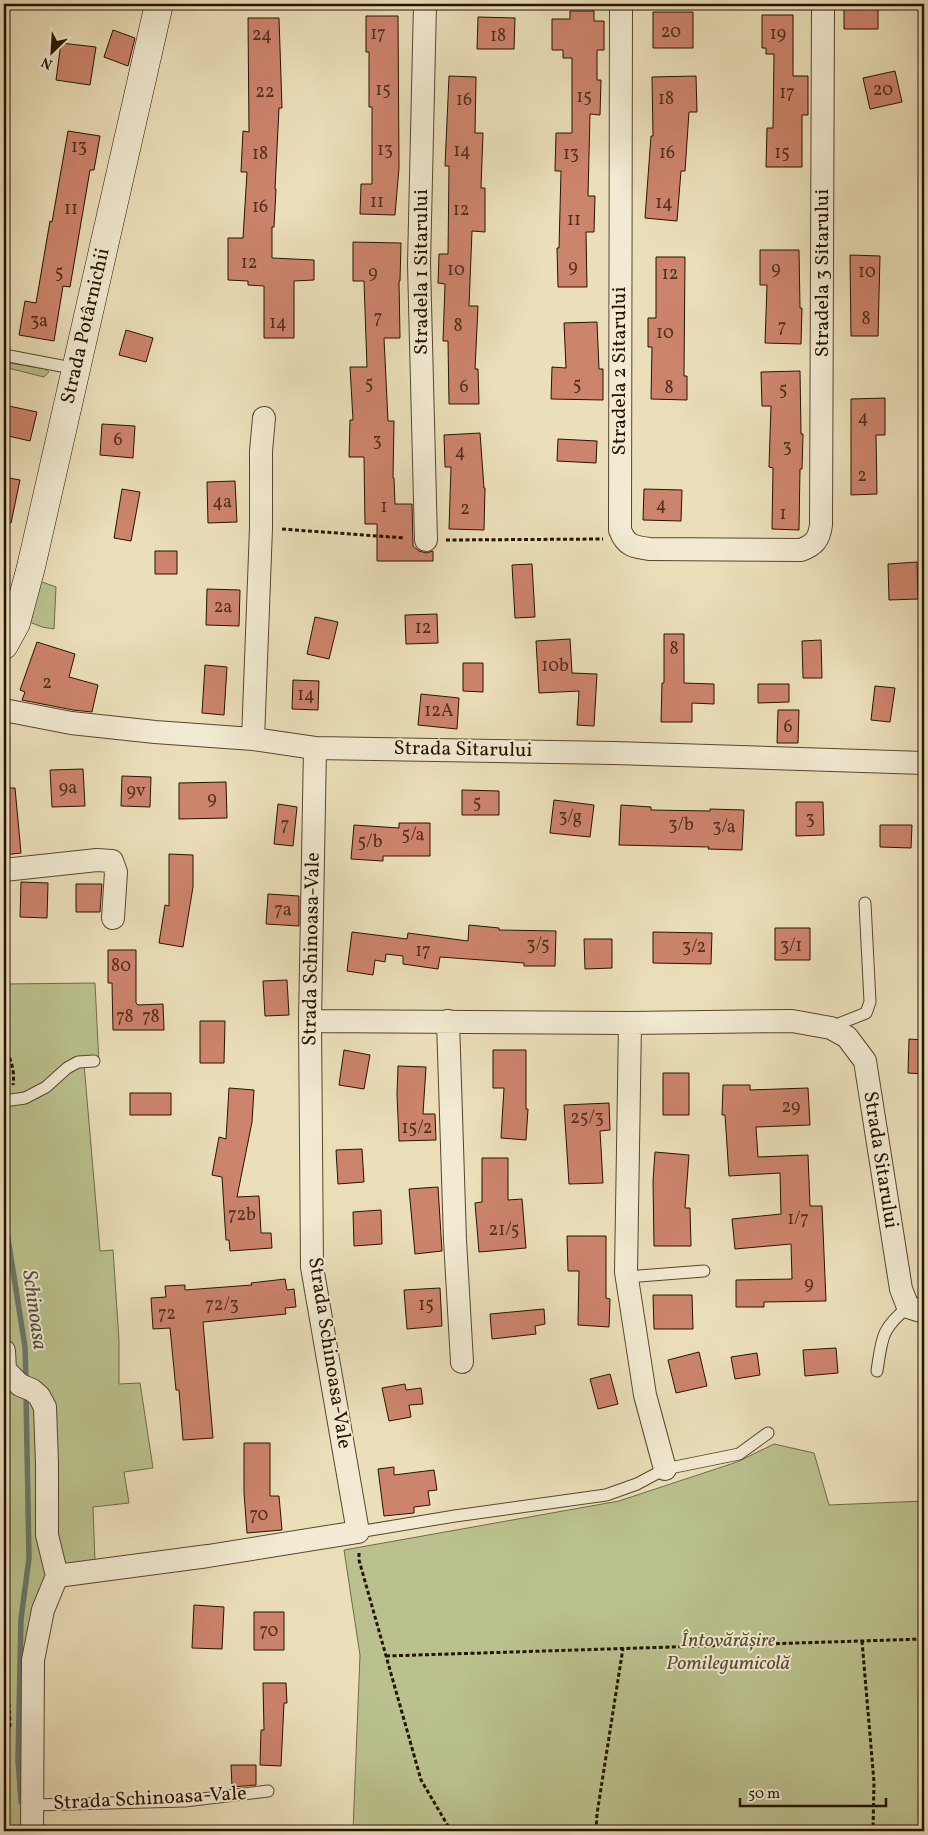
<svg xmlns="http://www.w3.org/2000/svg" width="928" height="1835" font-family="Vollkorn,serif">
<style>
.green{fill:#bac18e;stroke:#706a48}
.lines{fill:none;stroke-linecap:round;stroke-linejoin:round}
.stream{stroke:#6b786c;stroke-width:5.5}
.building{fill:#cd846d;stroke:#261301}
.lane-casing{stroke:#57462f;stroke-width:13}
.street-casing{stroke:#57462f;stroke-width:24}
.secondary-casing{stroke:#261301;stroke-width:29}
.path{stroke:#261301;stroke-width:3;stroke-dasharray:4 2.5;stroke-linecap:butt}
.lane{stroke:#f2ead2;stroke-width:11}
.street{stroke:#f2ead2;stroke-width:22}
.secondary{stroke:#f2ead2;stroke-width:28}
.labels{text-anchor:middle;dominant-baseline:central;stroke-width:4;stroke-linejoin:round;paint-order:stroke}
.number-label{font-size:18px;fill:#502f1c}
.street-label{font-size:20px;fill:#261301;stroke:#f2ead2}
.park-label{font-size:20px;font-style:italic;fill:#5a5032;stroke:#f2ead2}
.water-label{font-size:21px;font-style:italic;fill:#4e4e40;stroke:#f2ead2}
</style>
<rect width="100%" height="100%" fill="#ebdfb9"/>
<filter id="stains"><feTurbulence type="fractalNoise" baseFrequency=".004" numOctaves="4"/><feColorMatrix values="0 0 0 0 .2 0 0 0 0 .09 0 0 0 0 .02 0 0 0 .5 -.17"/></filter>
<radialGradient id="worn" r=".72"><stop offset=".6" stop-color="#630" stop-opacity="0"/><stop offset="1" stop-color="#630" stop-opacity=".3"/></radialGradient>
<path class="green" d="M4,362L45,369L49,372L44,377L4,367Z
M42,582L56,587L54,629L42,627L27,621L37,585Z
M95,983L99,1064H84L100,1251L113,1250L119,1340V1384L140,1383L153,1468L124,1472L129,1503L93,1507L95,1562L47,1565L26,1831H7L4,1803V984Z
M774,1444L814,1453L829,1505L924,1501V1831H353L360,1655L344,1550L619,1501L737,1462Z"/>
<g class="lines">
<path class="stream" d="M4,1213L25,1347L26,1380
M21,1802L18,1759L21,1619L29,1558L26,1394"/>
</g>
<path class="building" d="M844,4H878V29H844Z
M570,11H594V21H604V50H597V80H601L600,115L590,114L588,196H595L594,232H586L587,287H558L557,248H559L561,171H555L556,133H572V58H563V50H552V19H570Z
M653,12H693V48H653Z
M762,15H793V76H808V115H802V167H766L767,128H773L774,54H766V48H762Z
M366,16H398L399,168L395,215L360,214L361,184H372V107H369V52H366Z
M478,17L515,18L514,49H477Z
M248,18H279L282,108H279L275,189H276L274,227H272V258L314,260V280L294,281V338H264V286L248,285V281L228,280V238H243L247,172H241L243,131L249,132Z
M113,30L135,38L128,66L104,57Z
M61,43L96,47L90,85L56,80Z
M895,71L902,102L870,109L863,78Z
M449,76L476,77L475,133H483L481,188H485V232L472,231L469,306H478L475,369H478L479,404H449L448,341H443L445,284L438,283L439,254H448L449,166H445Z
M696,76L697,112H689L685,171H681L677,221L645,218L651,136H653L652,77Z
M68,131L100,136L94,170H90L70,287L63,286L54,341L19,335L25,301L36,303L50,221L52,222Z
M353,242L401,243L400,281H399L400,338H384L388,421H394L393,478H394L395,504H412L413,546L419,551L426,553L433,551V561H377V524H365L364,457H349L350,420H353L350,367H367L364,281H353Z
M760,250H799L800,308H802L801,344L765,343L767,285H760Z
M850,255L880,256L878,336H851Z
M656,257H685L684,376H687V400L651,399L652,347H648V318H656Z
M597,322L599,369H603V400L551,399L552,367L566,368L564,323Z
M126,330L153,338L146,362L119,355Z
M800,371L801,434H803L802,469H800L799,530L772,529L773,468L769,467L771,406H762L761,372Z
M885,398V435H876L877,494L851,495V399Z
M4,405L37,412L30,441L4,435Z
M102,424L135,426L133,458L100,455Z
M480,433L484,488H485L484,530L449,529L451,467H445L444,435Z
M558,439L597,441L596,463L557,461Z
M4,477L20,480L11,523L4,522Z
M235,481L237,522L208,523L207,482Z
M122,489L140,492L131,541L114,538Z
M644,489L682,490L681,521L643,520Z
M155,551H177V574H155Z
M917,562L918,599L889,600L888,564Z
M532,564L535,617L515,618L512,565Z
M207,589L240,590L239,626L206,625Z
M437,614L438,643L406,644L405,615Z
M315,617L338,622L329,659L307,654Z
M664,634H684V683L714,684V704L692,703V722H661L662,683H664Z
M570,639L572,673L597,674L594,726L577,725L579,691L539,693L536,641Z
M821,640L822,678H803L802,641Z
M37,642L75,654L69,677L98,685L92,712L73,710L22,700L25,692L20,690Z
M463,663H483V692L463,691Z
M205,665L227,667L224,715L202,713Z
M293,680L319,681L318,710L292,709Z
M758,684H789V702L758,703Z
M875,686L895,688L890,722L871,720Z
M421,694L459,698L457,729L418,725Z
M778,710H799L798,743H777Z
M83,769L85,806L52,807L50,770Z
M122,776L151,777L150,807L121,806Z
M226,782L227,818L179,819V783Z
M4,788H15L21,853L4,855Z
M462,790L499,791V815H462Z
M554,800L594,805L590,837L550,833Z
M796,802H823L824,835L796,836Z
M278,804L297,807L293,846L274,844Z
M621,805L651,807V810L710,811V809L744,810L742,850L708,849L709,847L619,845Z
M399,823H430V856H383V861L351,859L354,825L399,828Z
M880,825H912L911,848L880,847Z
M169,854L193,855V887L183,947L159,943L165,905L169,906Z
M21,882L48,883L47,918L20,917Z
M76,884H102L100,912H76Z
M268,894L299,896V926L266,924Z
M469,925L499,928V930L556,931L555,966H524V963L440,957L438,969L403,964V956L386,954L385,962L375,960L373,975L347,971L352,932L407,939L408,933L468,941Z
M775,928H810V960H775Z
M653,932L712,933L711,964L653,963Z
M584,939H612V968L585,969Z
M108,950H136V1003L138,1005L163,1004L164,1030H113L112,983H108Z
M287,980L289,1015L265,1016L263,981Z
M200,1021H225L224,1063H200Z
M909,1039L924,1040V1074L908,1073Z
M344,1050L370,1055L364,1089L339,1085Z
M493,1050H526V1109H528L526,1140L501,1138L504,1088H493Z
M398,1066L426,1067L423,1114H435L436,1140L399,1141L397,1094Z
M663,1073H689V1115H663Z
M723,1085H750V1090L808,1088L810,1125L756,1127L758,1157L808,1155L810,1206H822L826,1301L764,1302V1307H736V1280L792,1279L791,1244L735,1249L732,1219L781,1214L780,1173L729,1176L725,1115H722Z
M229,1088L254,1090L252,1122L237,1197L259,1196L261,1233H271L272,1248L230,1251L229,1240H226L222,1177L212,1175L219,1137L226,1139Z
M130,1093H171V1115H130Z
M609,1103L610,1130L600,1131L603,1183L569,1184L564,1105Z
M362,1149L364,1182L338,1184L336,1150Z
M655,1152L689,1155L685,1208H690L691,1246H654L653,1181Z
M482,1158H508V1200L522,1199L526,1248L479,1252L475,1203L482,1202Z
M438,1187L442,1251L415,1254L409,1189Z
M381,1210L382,1244L354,1246L353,1212Z
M567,1236H606V1298L610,1299L609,1327L578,1325L579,1271H568Z
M285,1279L287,1290L294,1289L296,1307L285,1308L286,1314L203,1322L213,1438L183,1440L179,1390H176L170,1328L153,1329L151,1298L166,1297L165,1286L185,1285V1290L252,1285L251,1283Z
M440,1288L442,1326L407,1329L404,1290Z
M653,1295H692L693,1329H654Z
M544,1309L545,1324L535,1326L536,1334L492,1339L490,1314Z
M836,1348L838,1373L805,1376L803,1350Z
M699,1352L707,1386L676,1393L668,1360Z
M757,1353L760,1375L735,1379L731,1357Z
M610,1374L618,1404L598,1409L590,1379Z
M405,1384L406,1390L421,1388L423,1404L409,1405L411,1417L389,1421L382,1388Z
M244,1443H270V1496H279L282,1530L247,1533L244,1493Z
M394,1467V1475L434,1470L437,1490L428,1491L430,1505L414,1507V1513L384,1516L378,1469Z
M194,1605L224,1607L222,1649L192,1648Z
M254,1612H284V1650H254Z
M263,1683H286L287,1703H284L281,1766L260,1765L261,1730H264Z
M231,1765H256V1785L232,1787Z"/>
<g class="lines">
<g class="lane-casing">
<path id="lane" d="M4,355L77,369
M831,1027L866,1013L870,1002L865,903
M4,1101L25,1098L46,1087L67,1068L78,1062L94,1061
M626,1277L704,1271
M877,1371C882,1338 881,1329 908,1307
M358,1532L455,1516L606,1495L637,1484L665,1469L739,1454L768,1433
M32,1805L185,1801L268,1791"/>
</g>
<g class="street-casing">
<path id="street" d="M425,4L419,264L426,540
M621,4L620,530C626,546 634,547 650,549L801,550C814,545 819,540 821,525L823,4
M4,710L71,723L155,732L253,739L315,748L614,753L924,763
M253,739L261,528V451L264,418
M4,870L97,860L112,861L116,872L113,918
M310,1021L630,1023L792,1021L831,1028L847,1037L865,1061L901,1289L908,1307L924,1312
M448,1021L455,1240L462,1362
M630,1023L626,1272L645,1395L665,1469
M4,1351L5,1370L20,1385L32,1390L39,1396L45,1407L47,1464V1535L57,1576L43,1610L33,1660L32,1831
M57,1576L208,1556L358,1532L312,1267L310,1021L315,748"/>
</g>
<g class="secondary-casing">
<path id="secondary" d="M4,645L16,623L31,567L159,4"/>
</g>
<path class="path" d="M282,529L405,538
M446,540L603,539
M4,1046C11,1059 15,1070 13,1085
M359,1553V1560L421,1780L451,1831
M862,1641L874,1782L873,1831
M386,1656L924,1639
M4,1702H9L10,1726H4
M596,1831L597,1814L623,1648"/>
<use href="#lane" class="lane"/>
<use href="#street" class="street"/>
<use href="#secondary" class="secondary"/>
</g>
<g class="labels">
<g class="number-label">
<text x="671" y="32">20</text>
<text x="378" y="34">17</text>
<text x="778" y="34">19</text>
<text x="262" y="35">24</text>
<text x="498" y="36">18</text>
<text x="383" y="90">15</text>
<text x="883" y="90">20</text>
<text x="265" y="92">22</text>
<text x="787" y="93">17</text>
<text x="584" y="97">15</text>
<text x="666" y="99">18</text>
<text x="464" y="100">16</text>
<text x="79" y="147">13</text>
<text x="385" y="150">13</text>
<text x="462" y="151">14</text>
<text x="667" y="153">16</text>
<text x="782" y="153">15</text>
<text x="260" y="154">18</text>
<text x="571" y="154">13</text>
<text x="377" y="202">11</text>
<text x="664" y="203">14</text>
<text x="260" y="207">16</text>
<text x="71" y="209">11</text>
<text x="461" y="210">12</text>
<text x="574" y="220">11</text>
<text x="249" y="263">12</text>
<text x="573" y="267">9</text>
<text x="776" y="269">9</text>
<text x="456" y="270">10</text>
<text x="867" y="272">10</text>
<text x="59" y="273">5</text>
<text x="373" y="273">9</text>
<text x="670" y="274">12</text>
<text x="378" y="318">7</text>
<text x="866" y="319">8</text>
<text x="39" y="321">3a</text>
<text x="278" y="323">14</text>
<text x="458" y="326">8</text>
<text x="782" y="327">7</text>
<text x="665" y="333">10</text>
<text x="369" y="384">5</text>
<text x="577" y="385">5</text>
<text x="464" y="387">6</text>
<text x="669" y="388">8</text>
<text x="783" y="390">5</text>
<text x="863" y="418">4</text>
<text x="118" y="440">6</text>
<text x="377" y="441">3</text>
<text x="787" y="447">3</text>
<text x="460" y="452">4</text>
<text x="862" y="476">2</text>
<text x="222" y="502">4a</text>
<text x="661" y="505">4</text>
<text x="384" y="507">1</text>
<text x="465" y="509">2</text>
<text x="783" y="514">1</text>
<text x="223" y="607">2a</text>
<text x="423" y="628">12</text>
<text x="674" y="649">8</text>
<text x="555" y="666">10b</text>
<text x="47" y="683">2</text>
<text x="306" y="695">14</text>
<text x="439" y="711">12A</text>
<text x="788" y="727">6</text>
<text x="68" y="788">9a</text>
<text x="136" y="791">9v</text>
<text x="212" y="799">9</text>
<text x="477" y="803">5</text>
<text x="570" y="817">3/g</text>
<text x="810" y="819">3</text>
<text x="285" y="825">7</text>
<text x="681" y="825">3/b</text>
<text x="724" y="827">3/a</text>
<text x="413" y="835">5/a</text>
<text x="370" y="842">5/b</text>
<text x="283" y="910">7a</text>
<text x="538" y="945">3/5</text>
<text x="791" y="946">3/1</text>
<text x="694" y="947">3/2</text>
<text x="423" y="951">17</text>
<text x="121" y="966">80</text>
<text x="125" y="1017">78</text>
<text x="151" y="1017">78</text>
<text x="791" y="1107">29</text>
<text x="587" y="1118">25/3</text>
<text x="417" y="1128">15/2</text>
<text x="242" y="1215">72b</text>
<text x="798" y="1219">1/7</text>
<text x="504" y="1230">21/5</text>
<text x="809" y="1284">9</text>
<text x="222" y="1305">72/3</text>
<text x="426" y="1305">15</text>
<text x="167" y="1314">72</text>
<text x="259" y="1515">70</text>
<text x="269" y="1631">70</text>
</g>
<g class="street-label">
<text transform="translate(422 272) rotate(-90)">Stradela 1 Sitarului</text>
<text transform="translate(823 273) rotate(-90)">Stradela 3 Sitarului</text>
<text transform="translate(86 326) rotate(-77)">Strada Potârnichii</text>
<text transform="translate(620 371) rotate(-90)">Stradela 2 Sitarului</text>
<text transform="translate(463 750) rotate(1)">Strada Sitarului</text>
<text transform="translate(312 949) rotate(-89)">Strada Schinoasa-Vale</text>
<text transform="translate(880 1160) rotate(81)">Strada Sitarului</text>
<text transform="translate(329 1353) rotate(81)">Strada Schinoasa-Vale</text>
<text transform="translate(150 1799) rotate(-3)">Strada Schinoasa-Vale</text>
</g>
<g class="park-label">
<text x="728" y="1641">Întovărășire<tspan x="728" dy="23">Pomilegumicolă</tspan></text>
</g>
<g class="water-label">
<text transform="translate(34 1310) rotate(82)">Schinoasa</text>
</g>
</g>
<rect width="928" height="1835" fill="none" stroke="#ebdfb9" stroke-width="20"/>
<rect x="5" y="5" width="918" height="1825" fill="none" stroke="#261301" stroke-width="2.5"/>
<rect x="10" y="10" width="908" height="1815" fill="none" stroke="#261301"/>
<g transform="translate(52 52) rotate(205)" stroke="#f2ead2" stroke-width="4" paint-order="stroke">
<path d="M0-4L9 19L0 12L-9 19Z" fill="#261301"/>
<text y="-8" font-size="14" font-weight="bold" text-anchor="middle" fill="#261301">N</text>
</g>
<path d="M740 1798v8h146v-8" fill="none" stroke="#261301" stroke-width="2.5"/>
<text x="748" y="1798" font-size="15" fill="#261301" stroke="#f2ead2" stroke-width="4" paint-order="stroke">50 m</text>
<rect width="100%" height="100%" filter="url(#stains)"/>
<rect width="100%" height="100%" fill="url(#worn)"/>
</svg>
